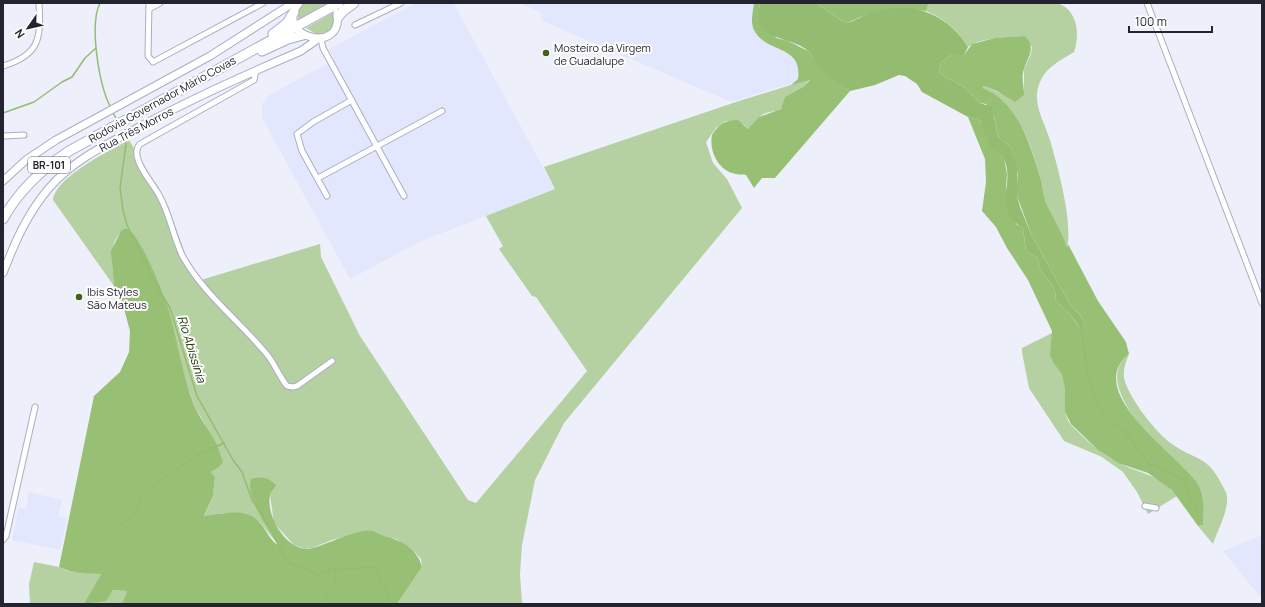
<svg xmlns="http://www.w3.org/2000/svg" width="1265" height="607" font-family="Manrope,sans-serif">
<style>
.built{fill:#e3e7fd}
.green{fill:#b5d0a1}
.forest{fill:#98c075}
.water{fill:#94bc71}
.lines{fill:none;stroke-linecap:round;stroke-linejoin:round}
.stream{stroke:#94bc71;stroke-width:1.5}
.street-casing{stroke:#a9adc9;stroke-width:7}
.secondary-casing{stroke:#a9adc9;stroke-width:9}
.highway-casing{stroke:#a9adc9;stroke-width:11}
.street{stroke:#fff;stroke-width:5}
.secondary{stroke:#fff;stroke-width:7}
.highway{stroke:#fff;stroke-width:9}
.poi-dot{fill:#3f6118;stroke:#fdfdfd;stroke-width:1.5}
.labels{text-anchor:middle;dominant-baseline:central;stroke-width:4;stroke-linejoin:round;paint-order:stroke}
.shield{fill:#fdfdfd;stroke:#64656d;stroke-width:1}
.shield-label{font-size:10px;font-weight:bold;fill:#23242f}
.poi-label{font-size:11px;fill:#23242f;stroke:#fdfdfd;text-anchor:start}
.street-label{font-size:11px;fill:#23242f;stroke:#fdfdfd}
.water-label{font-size:12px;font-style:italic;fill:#1f3800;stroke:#fdfdfd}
</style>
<rect width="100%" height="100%" fill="#edeffb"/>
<path class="built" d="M416,3L454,4L555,189L419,242L350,279L262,118V104L268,96L334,60L329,49Z
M519,3H757L802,50L808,78L731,102L543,21L539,11Z
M29,492L62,500L58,516L67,518L60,550L12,540L19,507L26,509Z
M1262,535V599L1223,551Z"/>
<path class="green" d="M302,3H326L327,4L299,20L297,14Z
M929,3H1058C1078,11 1080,34 1074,52C1061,60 1046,67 1040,82C1031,102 1044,121 1050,140C1058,169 1073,220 1067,249C1062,232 1049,216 1044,199C1043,193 1043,186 1041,180C1029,137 1021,113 981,88L984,86L1005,95L1024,90V69L1031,54L1032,47L1022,36C1008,37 979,38 968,47C958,30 945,19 926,11Z
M334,12L336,23L330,31L318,35L306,28Z
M810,79L803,87L786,97C782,116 774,108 762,115C756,119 754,125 748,129L743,124L726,121L716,128L706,142L713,163L727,179L742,208L564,423L535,480L522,545L520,574L522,604H397L422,567L421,559L415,552L396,539L358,533L332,540L312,548L305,549L294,545L274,523L270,495L273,490L250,485L253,500L279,546L260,522L223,513L204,517L213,496L215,477L211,472L218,468L215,441L195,407L130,230L126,228C106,241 113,266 114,286L53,200C56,177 110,150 129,140L168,206L186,256L201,280L320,244L321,257L360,336L468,500L476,503L587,371L536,297L532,296L499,249L503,246L486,216L555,189L544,167L736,102Z
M1052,333L1054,364C1056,367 1060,370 1062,373C1071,390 1058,411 1072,426C1086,440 1100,453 1117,462C1139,474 1161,474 1177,496L1148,514L1137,492L1123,472L1102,457L1064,441L1029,388L1022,352V348Z
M1129,354C1126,361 1123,369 1124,378C1128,397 1156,433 1172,444C1194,460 1207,455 1221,483C1223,487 1227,492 1227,497C1228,512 1218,529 1213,544L1198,526L1203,525C1204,510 1204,497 1197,483C1190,472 1178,463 1169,455C1149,437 1128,415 1119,389C1115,376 1117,363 1129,354Z
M34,562L59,567L67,571L101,574L85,603L113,590L127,591L123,603L119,604H30L29,584Z"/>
<path class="forest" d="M754,3H760L759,8L776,38L788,41L808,51L828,75L850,91L775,178H762L754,188L746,175C742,174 740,175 736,174C718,171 709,151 712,135C718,125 725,120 738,120L748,129L759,117L781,109L785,97L803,87L810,80L791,85L798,79C803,44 766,54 754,30C750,22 753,12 754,3Z
M816,3H929L926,11C905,9 886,8 866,15C858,17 853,22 845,23Z
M1022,36L1026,37C1036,50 1028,56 1024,69C1021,77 1024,86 1024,95L1015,102L997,91L984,86L982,88C1018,101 1031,147 1041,180C1043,187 1043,194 1045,201C1052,217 1062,231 1067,248L1068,244L1098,301L1126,342L1129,354C1082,391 1177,455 1196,481C1205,495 1204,510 1203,525L1198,526L1172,490L1148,473L1118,463L1098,450L1071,424L1065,412V388L1062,374L1054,364L1050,355L1052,331L1028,280L1007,248L996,227L982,211L986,182L985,159L968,117L981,121L995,151L999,152L1004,158L1007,174L1006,187L1016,224L1023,228L1026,251L1037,257C1038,261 1039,266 1041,270C1048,283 1056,283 1056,301L1071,315L1079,327L1085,325L1081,316L1071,306L1031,234L1017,196L1018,175L1011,148L998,136L994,116L986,104L980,103L963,86L945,77L939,72L941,62L952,55H964L972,44L995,38Z
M126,228C140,233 164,295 169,311C178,342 182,375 194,405C199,417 208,428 214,439C218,446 220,454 223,462L218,468L211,472L215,477L213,496L204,516C225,514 247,506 262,525C267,532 271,541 278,545C269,528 245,499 251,479C262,476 268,477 276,485C275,488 271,492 270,495C266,515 284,547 306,549C313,550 343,536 352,534C357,532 368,530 373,531C378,533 382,536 387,537C403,541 418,550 422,567L397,604H119L123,602L127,591L113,590L106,601L84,604L101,574C86,573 73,574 59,567L94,396L120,372L129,352L130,331L123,305L114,286L111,251L121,231Z"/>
<path class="water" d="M760,3H816L845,23C856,22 863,14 874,12C912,1 947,13 968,47L964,55H952L941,62L939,72L945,77L963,86L980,103L992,107L998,136L1011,148L1017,167L1018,187L1017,196L1020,207L1031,234L1071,306L1081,316L1085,325L1080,328L1071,315L1056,301C1056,283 1048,283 1041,270C1039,266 1038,261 1037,257L1026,251L1023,228C990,209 1016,185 1004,159C1002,152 994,153 991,147C986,140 984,129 981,121L968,117L922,92L917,84L905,76L899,75L875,85L850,91C840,84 828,78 821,68C816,63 813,56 808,51C789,34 751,44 760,3Z"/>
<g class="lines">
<path class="stream" d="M100,3C89,25 99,86 111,108
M112,111L117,120
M3,113L34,102L62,82L72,77L85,58L96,48
M124,139L126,144L120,188L123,210L127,225L159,290L170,308L197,396L233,460L242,472L252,500L265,518L286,560L291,564L319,575L334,568L336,570L373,567L376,568L391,604
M1081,326L1088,375L1097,405L1110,421L1125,432L1148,463L1182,479L1196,509
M107,534L134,516L142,494L150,487L196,456L224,443
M323,604L328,588L335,583L336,570"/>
<g class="street-casing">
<path id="street" d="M149,3L148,56L153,62L263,3
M1147,3L1262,303
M149,9L160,3
M355,25L401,3
M321,39L323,48L404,196
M3,66C40,55 41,38 39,3
M256,70L254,80L140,144C128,157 153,183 159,195C170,214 173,237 183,257C204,294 237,319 264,351C274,361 278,375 287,386L293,387L297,386L332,361
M3,136L24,135
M318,178L442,111
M327,196L302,151L297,134L313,122L352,100
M1145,506L1156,508
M3,540L6,536L35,407"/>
</g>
<g class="secondary-casing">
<path id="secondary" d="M299,3C272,36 344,57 337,13
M3,181L26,160L56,140L210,56L293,3
M3,273C15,242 27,214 49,188C73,160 109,143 141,126C193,98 247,74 301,51L318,39"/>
</g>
<g class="highway-casing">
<path id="highway" d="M338,17L343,11L354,3
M273,34L287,23L294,12
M262,51L288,39L303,35
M3,219C19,190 42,169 69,151L339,3"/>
</g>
<use href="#street" class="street"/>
<use href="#secondary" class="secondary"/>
<use href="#highway" class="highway"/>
</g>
<g class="poi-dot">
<circle cx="546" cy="53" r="4"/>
<circle cx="79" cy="297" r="4"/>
</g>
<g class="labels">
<rect class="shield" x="28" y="157" width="42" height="16" rx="3"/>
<g class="shield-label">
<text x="49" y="165">BR-101</text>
</g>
<g class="poi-label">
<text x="554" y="47">Mosteiro da Virgem<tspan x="554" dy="13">de Guadalupe</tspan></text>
<text x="87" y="291">Ibis Styles<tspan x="87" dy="13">São Mateus</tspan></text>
</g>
<g class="street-label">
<text transform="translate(162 99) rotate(-29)">Rodovia Governador Mário Covas</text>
<text transform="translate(136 129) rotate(-28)">Rua Três Morros</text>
</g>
<g class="water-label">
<text transform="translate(192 349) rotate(73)">Rio Abissínia</text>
</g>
</g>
<rect width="1265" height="607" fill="none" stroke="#23242f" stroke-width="8"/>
<g transform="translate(28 28) rotate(236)" stroke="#fdfdfd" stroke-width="3" paint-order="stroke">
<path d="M0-3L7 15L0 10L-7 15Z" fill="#23242f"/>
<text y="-6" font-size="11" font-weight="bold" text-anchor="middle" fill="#23242f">N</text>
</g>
<path d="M1129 26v6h83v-6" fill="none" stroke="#23242f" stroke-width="2"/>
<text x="1135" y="26" font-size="12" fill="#23242f" stroke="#fdfdfd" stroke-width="3" paint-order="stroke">100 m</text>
</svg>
